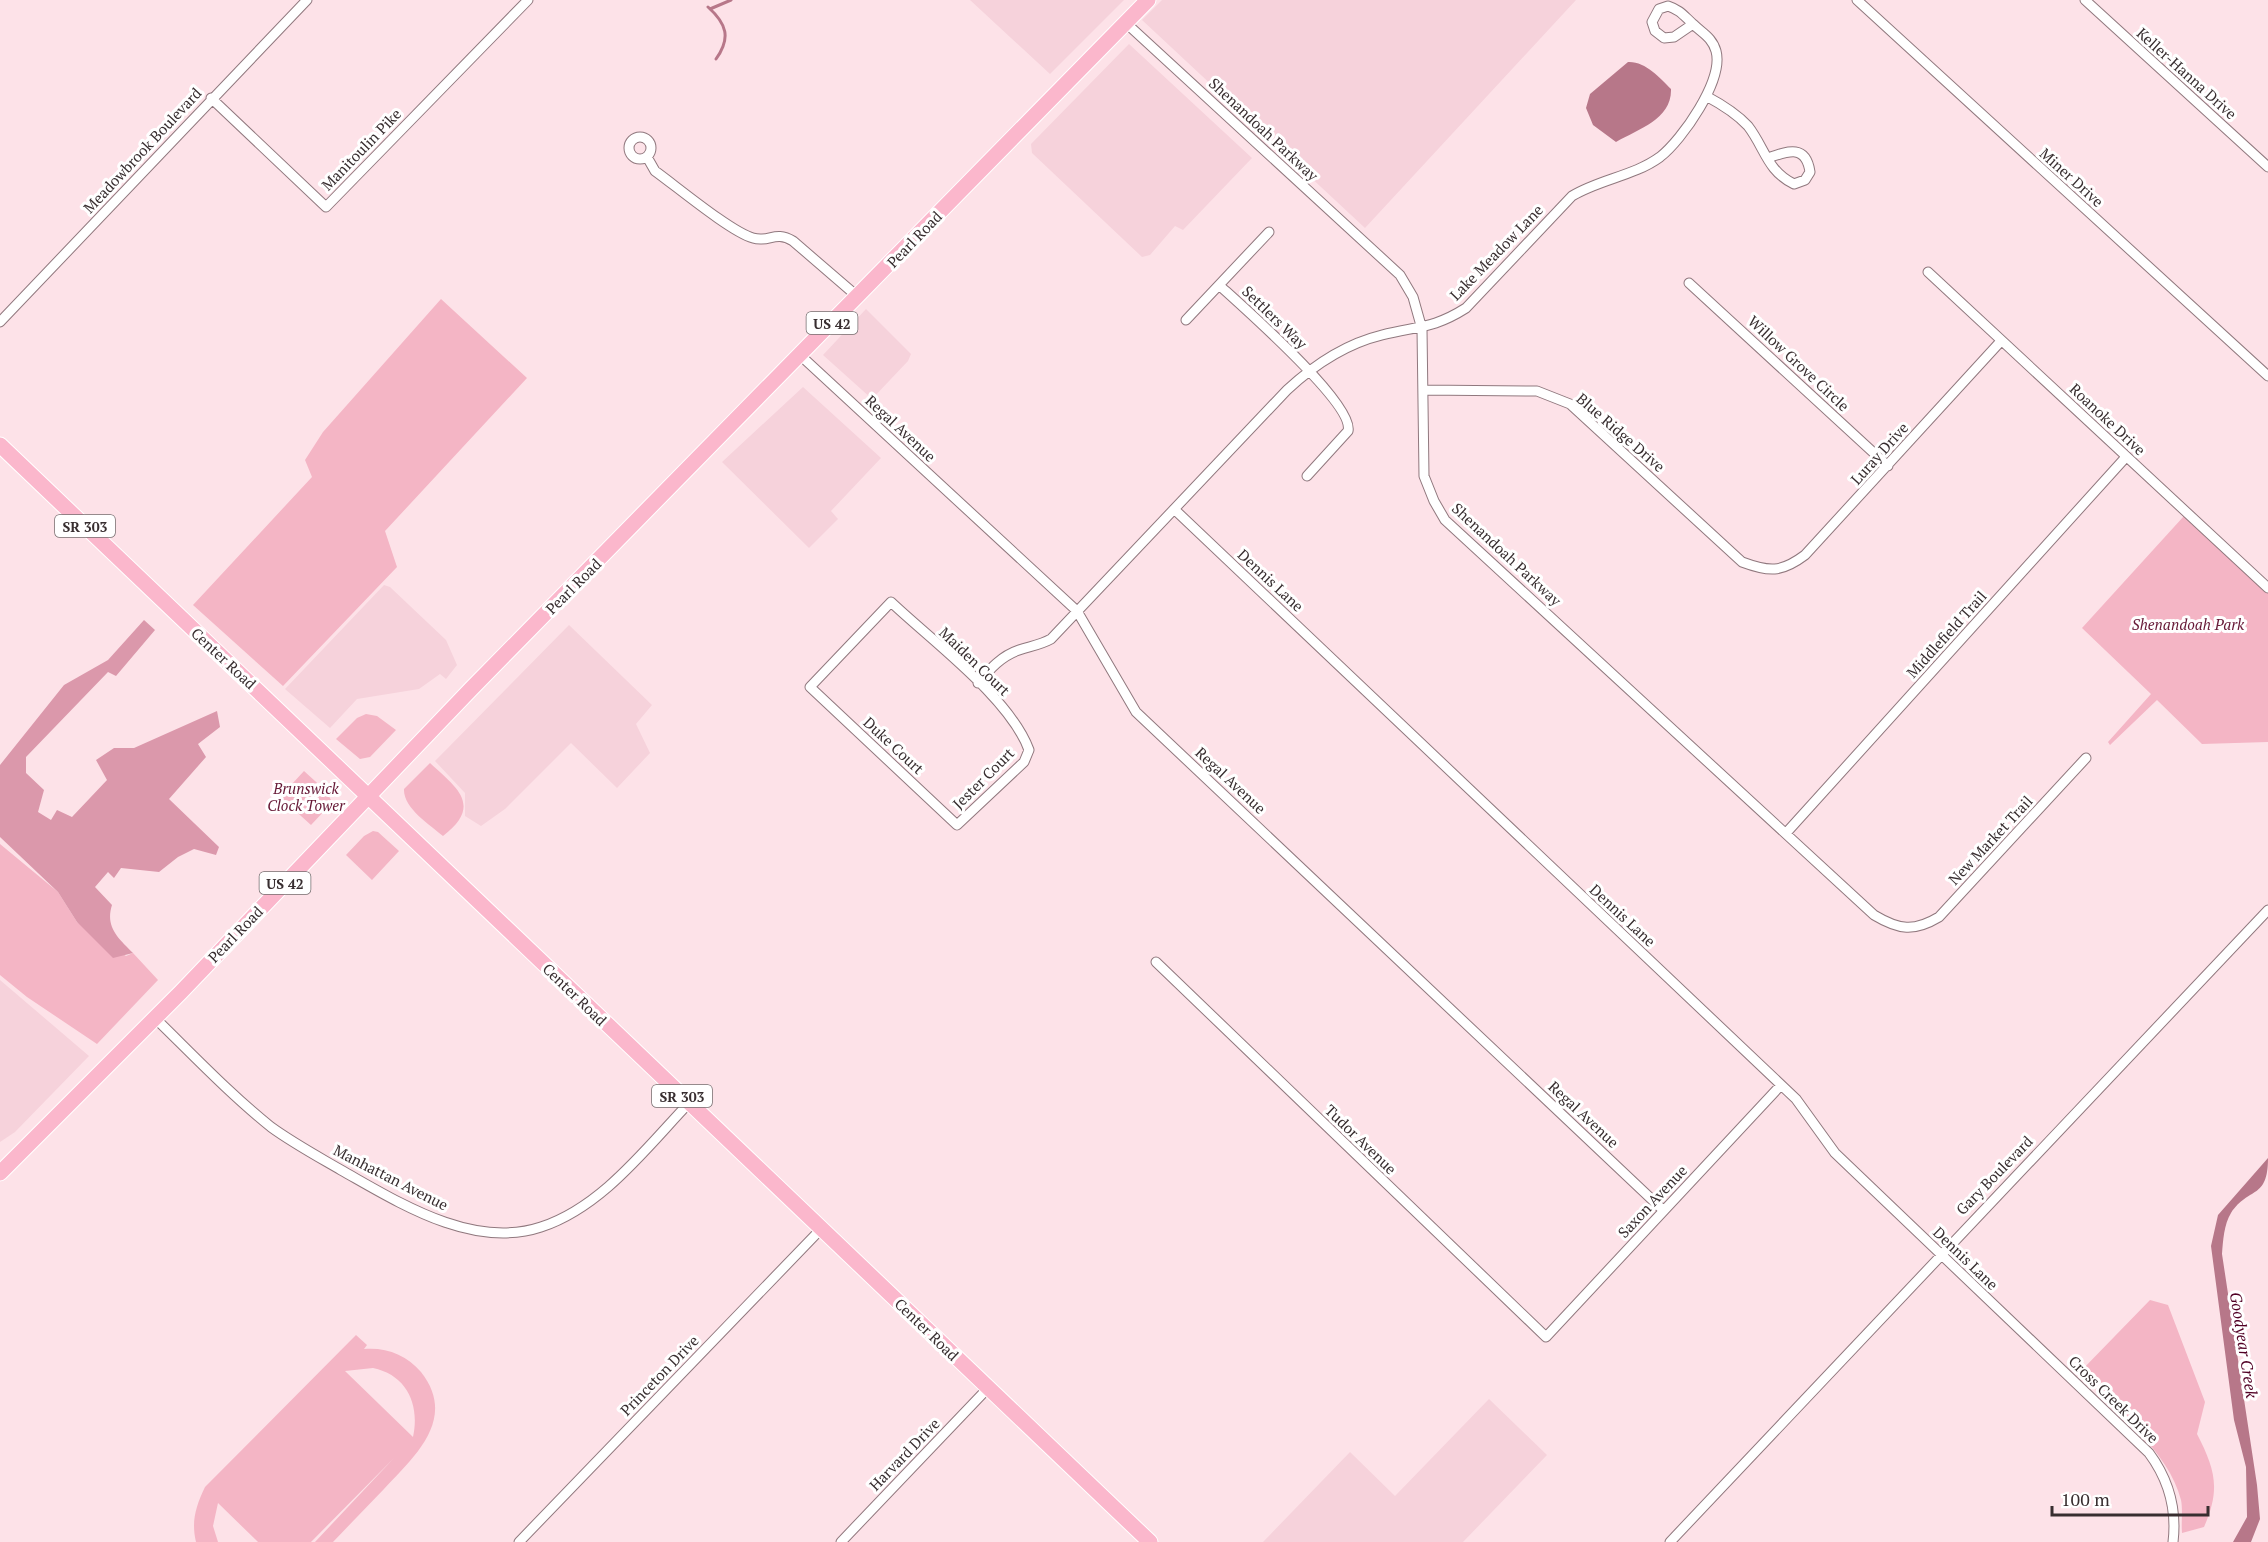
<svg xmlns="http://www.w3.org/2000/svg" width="2268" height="1542" font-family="'PT Serif',serif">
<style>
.built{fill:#f6d2db}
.green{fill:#f4b5c5;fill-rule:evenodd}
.forest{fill:#db98ab}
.water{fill:#b77789}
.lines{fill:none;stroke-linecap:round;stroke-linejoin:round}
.stream{stroke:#b77789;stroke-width:3}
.minor-casing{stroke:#90787e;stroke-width:11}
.primary-casing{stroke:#fff;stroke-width:17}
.minor{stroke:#fff;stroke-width:9}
.primary{stroke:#fbb7cc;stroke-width:15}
.labels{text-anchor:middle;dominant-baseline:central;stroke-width:6;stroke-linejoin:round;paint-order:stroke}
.shield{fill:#fff;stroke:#746d6e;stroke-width:1.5}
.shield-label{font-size:14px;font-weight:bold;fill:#382e30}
.street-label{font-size:15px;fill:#382e30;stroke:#fff}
.park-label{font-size:15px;font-style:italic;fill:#661836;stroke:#fff}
.water-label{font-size:16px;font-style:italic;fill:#510025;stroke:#fff}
</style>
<rect width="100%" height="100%" fill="#fde2e8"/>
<path class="built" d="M970,0H1124L1050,74Z
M1162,0H1576L1365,228L1142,20Z
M1129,44L1252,158L1183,230L1175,226L1150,255L1142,257L1032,153L1031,144Z
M866,309L911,354L908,361L872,399L823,355Z
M803,387L881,458L831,511L838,519L809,548L722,462Z
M384,585L390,587L446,640L457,665L446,679L440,674L419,689L357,699L330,728L285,689Z
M569,625L652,705L636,724L650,753L617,788L571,743L505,809L481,826L465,816V793L435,761Z
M0,980L89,1056L15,1132L0,1142Z
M1489,1399L1547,1455L1463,1542H1263L1350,1452L1395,1496Z"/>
<path class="green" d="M441,299L527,378L385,531L397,567L283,686L193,605L312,477L305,460L323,432Z
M2184,516L2268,593V742L2202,744L2157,700L2110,745L2108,742L2151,694L2082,628Z
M366,714L377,716L396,730L370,757L360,759L336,739L357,718Z
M430,763C457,788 483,805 443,836C430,825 403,808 404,789Z
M304,771L326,791L331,800L328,807L311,825L280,797Z
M373,831L378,832L399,851L372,880L346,855L364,836Z
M0,844L58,892L77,922L126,956L133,953L158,980L97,1044L27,997L0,975Z
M2150,1300L2168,1305L2205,1402L2197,1434C2215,1469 2221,1489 2204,1527L2182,1533C2181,1522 2183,1510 2181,1500C2169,1451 2113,1408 2079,1373Z
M356,1335L367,1345L364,1349C386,1347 407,1355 421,1372C458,1419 414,1457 384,1489C367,1507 350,1524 333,1542H315L394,1458L311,1542H258L218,1503L213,1526L218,1542H196C191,1521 196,1506 205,1487ZM373,1368C407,1375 420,1405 413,1437L345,1371Z"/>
<path class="forest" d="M144,620L155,630L116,676L108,672L26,757V773L44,790L38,812L51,820L57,810L72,817L107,780L96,760L114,748H134L217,711L220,727L198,744L206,757L169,799L219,847L216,855L194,849L178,857L159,872L121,868L114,878L108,872L95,887L112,905C105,927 118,938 133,953L113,958L77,922L58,892L0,837V765L64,685L108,660Z"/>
<path class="water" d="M1628,62C1645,61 1660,78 1671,89C1672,119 1639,129 1616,142L1593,125L1586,108L1590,94Z
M2268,1158C2268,1200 2249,1186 2231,1213C2224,1224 2223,1241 2222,1254L2257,1485L2260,1519L2251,1542H2233L2247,1517L2246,1467L2234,1420L2211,1246L2218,1215Z"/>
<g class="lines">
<path class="stream" d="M708,7C727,24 731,38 716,59
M710,9L731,0"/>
<g class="minor-casing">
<path id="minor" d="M1857,0L2268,376
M2085,0L2268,167
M1126,23L1400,275L1413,297L1422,329L1424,476L1434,501L1445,520L1874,915C1899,930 1914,932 1939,917L2086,758
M1706,96C1721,104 1736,113 1748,126C1765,148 1767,171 1794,184L1805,180L1810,172C1806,144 1788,151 1768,158
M211,98L326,207L528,0
M629 148a11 11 0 1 1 22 0a11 11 0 1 1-22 0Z
M647,157L655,171C676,186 731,232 753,238C769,243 775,230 793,241L858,297
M1928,272L2268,588
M1689,283L1888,466
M1219,285C1242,306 1355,405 1348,431L1307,476
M1186,320L1269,232
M0,322L307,0
M800,355L1077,611L1136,712L1663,1210
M1423,390L1537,391L1570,404L1742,562C1769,572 1781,573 1805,555L2001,341
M1174,509L1796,1099L1835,1153L2149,1453C2169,1480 2177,1509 2173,1542
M891,602C932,641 1010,698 1029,750L1024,762L957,825L810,687Z
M978,683C990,669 1001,656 1019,650C1031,646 1040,645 1051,639L1287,390C1315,364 1345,344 1382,335C1417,326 1433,329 1466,308L1572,196C1600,179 1634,176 1660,157C1682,140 1724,80 1716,51C1712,37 1702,33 1693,24C1683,15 1680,10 1668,6L1659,9L1652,22L1655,31L1664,38L1674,37L1693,24
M1787,832L2126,457
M1156,962L1546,1337L1781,1085
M155,1018C193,1055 230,1094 271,1127C293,1143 317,1156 341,1170C398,1202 472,1250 541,1227C602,1207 646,1148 689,1103
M519,1542L821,1229
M841,1542L988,1388
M1670,1542L2268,910"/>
</g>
<g class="primary-casing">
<path id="primary" d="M0,445L1150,1542
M0,1173L181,992L471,689L1148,0"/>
</g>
<use href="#minor" class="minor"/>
<use href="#primary" class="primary"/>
</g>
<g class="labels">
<g class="shield">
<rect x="806.5" y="312" width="51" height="22" rx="4.5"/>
<rect x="55" y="515" width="60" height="22" rx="4.5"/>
<rect x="259.5" y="872" width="51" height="22" rx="4.5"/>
<rect x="652" y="1085" width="60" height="22" rx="4.5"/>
</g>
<g class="shield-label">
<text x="832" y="323">US 42</text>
<text x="85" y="526">SR 303</text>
<text x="285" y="883">US 42</text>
<text x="682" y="1096">SR 303</text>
</g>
<g class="street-label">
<text transform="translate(2187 73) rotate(42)">Keller-Hanna Drive</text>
<text transform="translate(1264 129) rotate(43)">Shenandoah Parkway</text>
<text transform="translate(361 149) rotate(-46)">Manitoulin Pike</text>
<text transform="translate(142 150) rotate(-47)">Meadowbrook Boulevard</text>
<text transform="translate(2072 177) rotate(42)">Miner Drive</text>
<text transform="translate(914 239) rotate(-46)">Pearl Road</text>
<text transform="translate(1496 252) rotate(-46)">Lake Meadow Lane</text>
<text transform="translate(1275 317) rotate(44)">Settlers Way</text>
<text transform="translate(1799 363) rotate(43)">Willow Grove Circle</text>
<text transform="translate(2108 419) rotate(43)">Roanoke Drive</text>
<text transform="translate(901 428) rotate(43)">Regal Avenue</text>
<text transform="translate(1621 432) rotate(41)">Blue Ridge Drive</text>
<text transform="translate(1879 453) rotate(-48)">Luray Drive</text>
<text transform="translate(1507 554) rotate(43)">Shenandoah Parkway</text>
<text transform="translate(1271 580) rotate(43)">Dennis Lane</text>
<text transform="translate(573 586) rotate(-45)">Pearl Road</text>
<text transform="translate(1946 634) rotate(-48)">Middlefield Trail</text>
<text transform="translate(224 658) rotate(43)">Center Road</text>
<text transform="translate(975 661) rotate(44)">Maiden Court</text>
<text transform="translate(894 745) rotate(43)">Duke Court</text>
<text transform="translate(983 778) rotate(-45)">Jester Court</text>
<text transform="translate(1231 780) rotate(43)">Regal Avenue</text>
<text transform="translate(1990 840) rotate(-47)">New Market Trail</text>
<text transform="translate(1623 915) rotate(43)">Dennis Lane</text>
<text transform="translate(235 934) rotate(-46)">Pearl Road</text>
<text transform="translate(575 994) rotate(44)">Center Road</text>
<text transform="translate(1584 1114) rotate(43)">Regal Avenue</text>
<text transform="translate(1361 1139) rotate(44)">Tudor Avenue</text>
<text transform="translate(1994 1175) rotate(-46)">Gary Boulevard</text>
<text transform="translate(391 1177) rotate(27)">Manhattan Avenue</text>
<text transform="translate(1652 1201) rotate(-47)">Saxon Avenue</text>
<text transform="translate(1966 1258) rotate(44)">Dennis Lane</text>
<text transform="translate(927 1329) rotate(44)">Center Road</text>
<text transform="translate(659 1375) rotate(-46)">Princeton Drive</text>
<text transform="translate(2114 1399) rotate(44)">Cross Creek Drive</text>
<text transform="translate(904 1454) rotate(-46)">Harvard Drive</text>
</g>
<g class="park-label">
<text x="2188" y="624">Shenandoah Park</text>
<text x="306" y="788">Brunswick<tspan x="306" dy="17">Clock Tower</tspan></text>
</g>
<g class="water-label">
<text transform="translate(2244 1345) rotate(81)">Goodyear Creek</text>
</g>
</g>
<path d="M2052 1506v9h156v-9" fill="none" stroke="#382e30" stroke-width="3"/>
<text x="2061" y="1506" font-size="18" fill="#382e30" stroke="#ffffff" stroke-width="4.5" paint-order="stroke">100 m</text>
</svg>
